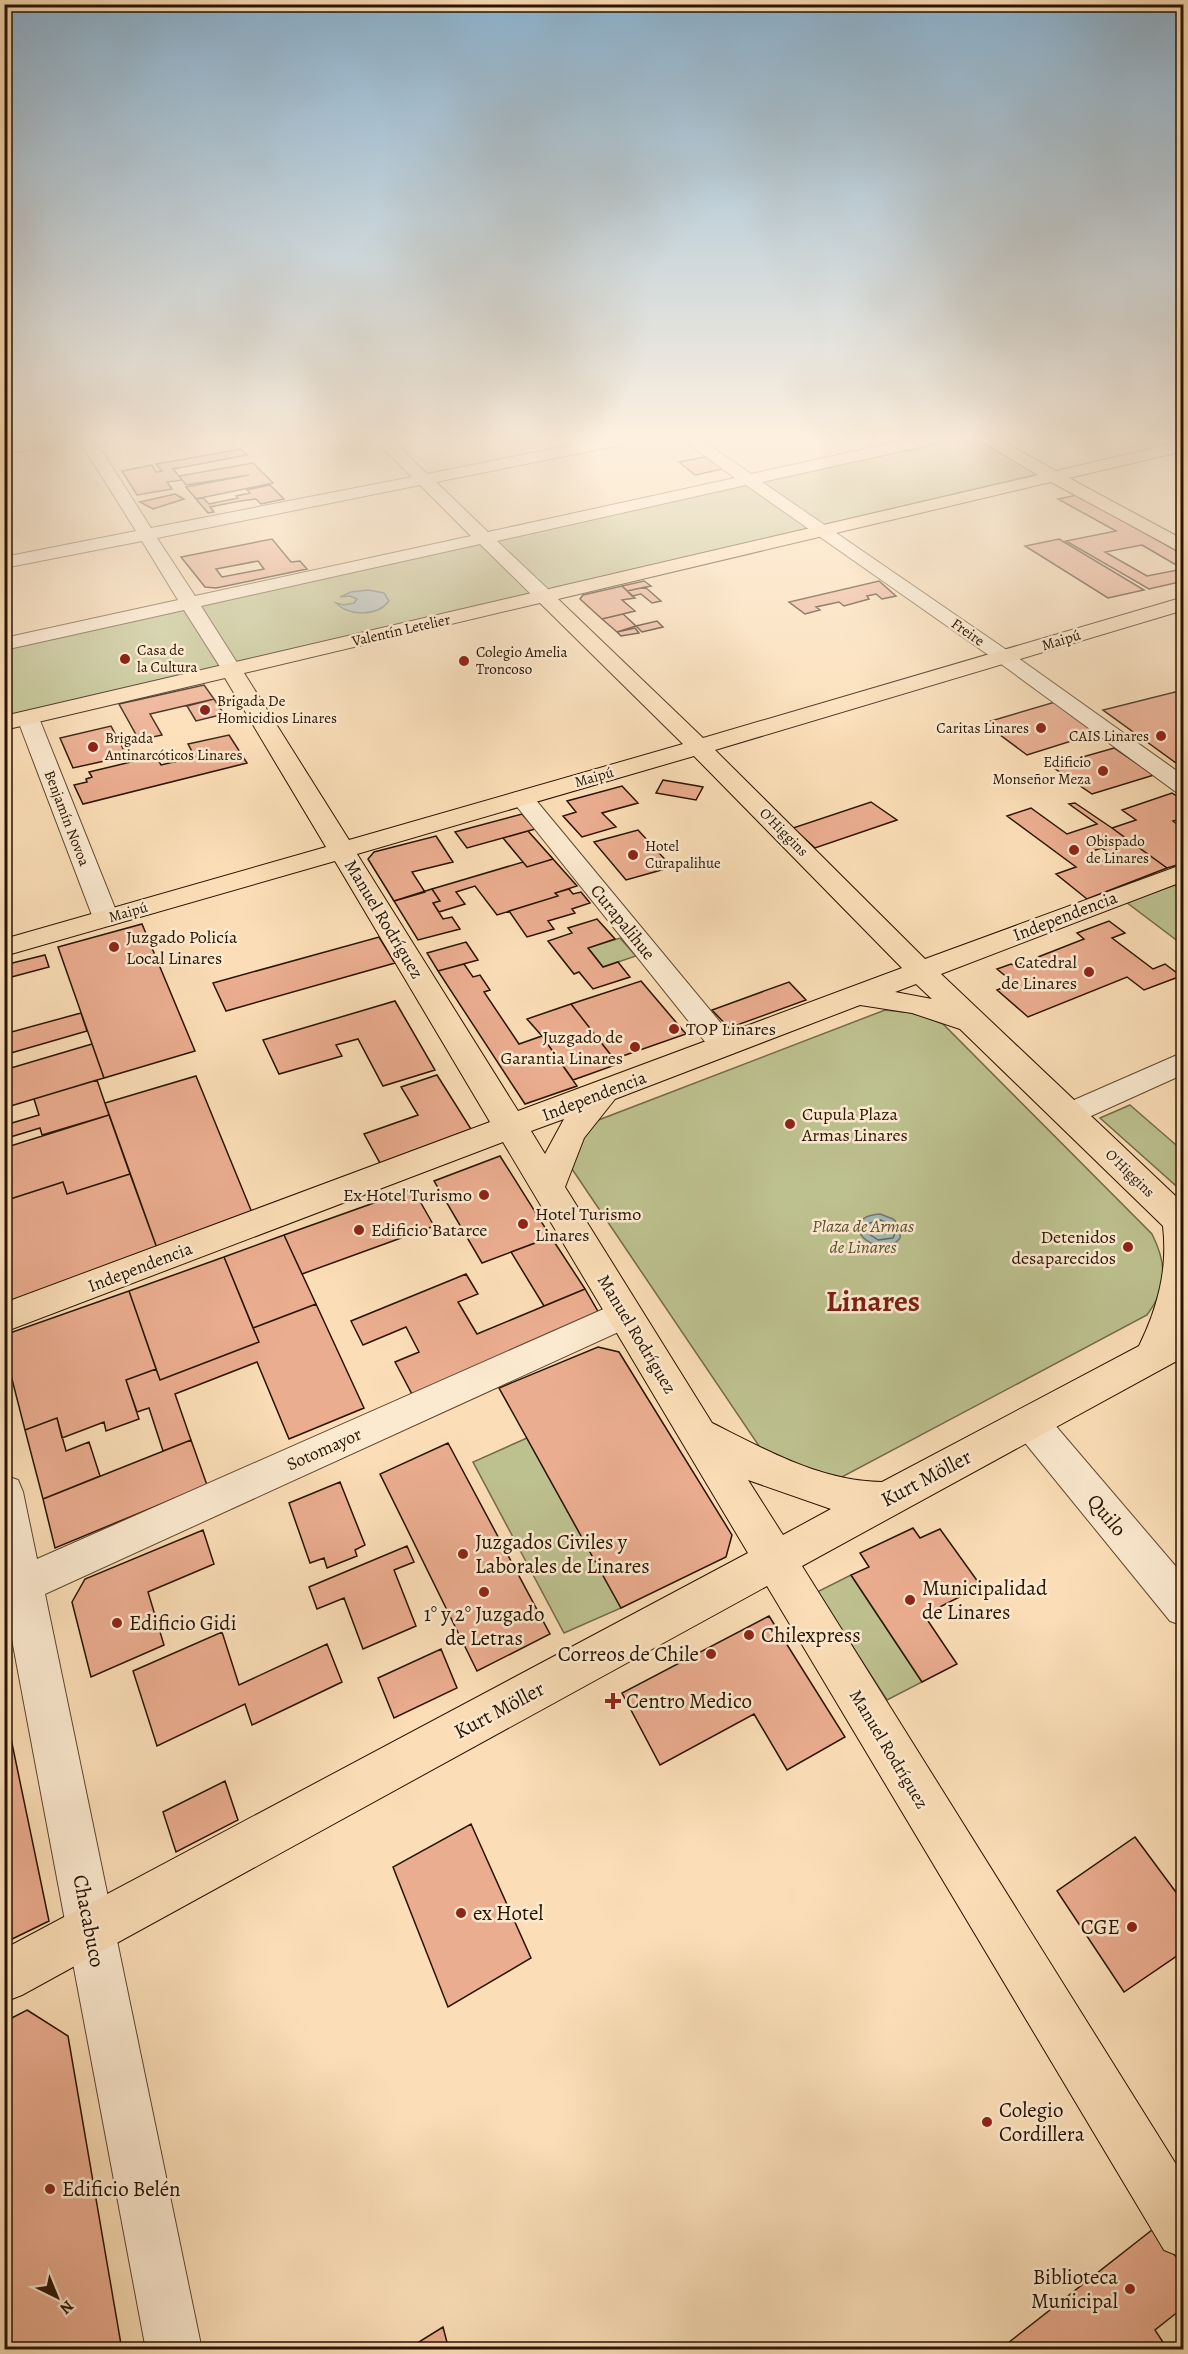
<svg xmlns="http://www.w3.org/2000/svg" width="1188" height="2354" font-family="Alegreya,serif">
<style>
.green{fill:#bdc18f;stroke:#736a48;stroke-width:1.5}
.water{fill:#a3b9b9;stroke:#72776f;stroke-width:1.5}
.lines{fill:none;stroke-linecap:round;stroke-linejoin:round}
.shore{stroke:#66665c;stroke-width:1.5}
.building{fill:#ebad90;stroke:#291300;stroke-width:1.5;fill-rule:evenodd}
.minor-casing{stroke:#5e462e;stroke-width:2}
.major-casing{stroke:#291300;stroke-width:2}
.minor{fill:#fcead0;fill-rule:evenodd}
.major{fill:#fbdeb7;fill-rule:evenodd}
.poi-dot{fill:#8f2418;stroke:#fcead0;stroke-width:2}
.labels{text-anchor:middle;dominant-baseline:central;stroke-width:5;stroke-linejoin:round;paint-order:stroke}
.far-street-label{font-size:15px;fill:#291300;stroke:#fcead0}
.far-poi-label{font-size:15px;fill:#291300;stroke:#fcead0;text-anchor:start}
.street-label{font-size:18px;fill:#291300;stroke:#fcead0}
.poi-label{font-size:18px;fill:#291300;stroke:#fcead0;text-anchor:start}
.park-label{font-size:18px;font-style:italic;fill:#5d5032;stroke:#fcead0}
.near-street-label{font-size:21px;fill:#291300;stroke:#fcead0}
.near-poi-label{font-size:21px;fill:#291300;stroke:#fcead0;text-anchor:start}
.town-label{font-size:30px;font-weight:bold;fill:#7a1f14;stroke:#fcead0}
</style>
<rect width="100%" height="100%" fill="#fbdeb7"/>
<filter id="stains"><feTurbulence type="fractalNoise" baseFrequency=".00333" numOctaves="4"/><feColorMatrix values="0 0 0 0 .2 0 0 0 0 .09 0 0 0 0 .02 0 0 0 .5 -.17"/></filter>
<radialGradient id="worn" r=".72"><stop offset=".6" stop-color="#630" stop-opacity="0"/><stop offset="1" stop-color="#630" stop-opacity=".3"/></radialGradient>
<path class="green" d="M955,440H976L1038,474L5,718L4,647Z
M1183,882V945L1126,902Z
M620,938L636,956L603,967L588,948Z
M885,1010L915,1013L943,1024L1152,1234C1167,1264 1168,1287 1147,1315L840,1478H823L761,1449L572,1169C573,1148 583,1137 596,1121Z
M1130,1105L1183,1151V1192L1100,1118Z
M527,1438L621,1608L564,1633L473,1462Z
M851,1575L922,1682L887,1700L817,1592Z"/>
<path class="water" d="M368,590L384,593L389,601C377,617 349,616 336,603L344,605L354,603L357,599L350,596L340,597L351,592Z
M880,1214L893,1219L901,1227L900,1238C889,1253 864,1246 858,1229C860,1217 869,1215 880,1214Z"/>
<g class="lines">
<path class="shore" d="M880,1220L890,1224L895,1233L893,1238L878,1240L866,1232L867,1224Z"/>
</g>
<path class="building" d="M241,449L247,455L173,469L182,480L167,482L172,489L137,495L122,471L152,465L156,472L162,471L156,464Z
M705,457L723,469L695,475L679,462Z
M253,463L273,483L196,499L186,487L249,475L186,485L179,476Z
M270,485L284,499L261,504L256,499L240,501L210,507L214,512L208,513L196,499L203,498L209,504L238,498L236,496L250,493L247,490Z
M175,494L184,499L153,509L140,502Z
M1077,495L1184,555V581L1149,589L1066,541L1116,531L1058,499ZM1142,545L1183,569L1147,576L1105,552Z
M272,539L291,562L300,561L307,569L216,588L205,587L181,557ZM258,561L264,569L222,577L216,569Z
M1059,539L1144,590L1108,598L1025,546Z
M644,581L651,586L627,591L622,586Z
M879,581L896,596L882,599L876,594L867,596L869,599L844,606L839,602L816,607L820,610L805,614L789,602Z
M622,586L635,598L622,600L635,611L602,619L580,599L583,595Z
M645,587L661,601L652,603L641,594L632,596L627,591Z
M623,614L636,626L617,632L602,619Z
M657,621L663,627L642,632L636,626Z
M635,628L639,633L621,636L617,632Z
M204,685L214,699L150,714L162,735L139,740L119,704Z
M1175,692L1184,698V761L1176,763L1103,710Z
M214,699L224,714L196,721L187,706Z
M1055,702L1097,733L1027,755L984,723Z
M111,726L127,756L73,768L60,738Z
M229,735L247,763L83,804L74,785L87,782L86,779L92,777L89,772L156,756L161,765L195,757L188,744Z
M1114,748L1154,775L1092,794L1051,766Z
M663,780L698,786L703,787L696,800L656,793Z
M622,786L638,803L602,813L616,827L582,837L563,816L576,812L567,801Z
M1172,793L1184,801V818L1173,821L1184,829V863L1167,868L1112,828L1136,820L1122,810Z
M871,802L897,820L815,848L793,828Z
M1075,803L1112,828L1167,868L1087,899L1056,874L1076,867L1007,816L1031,808L1067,834L1097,824L1069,804ZM1102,848L1117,859L1105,863L1089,852Z
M522,814L535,829L467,848L455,832Z
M638,830L672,867L626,880L594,842Z
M528,831L553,859L527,867L503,838Z
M436,836L453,862L412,872L425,892L394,901L368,859L374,852Z
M553,859L577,886L555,893L558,896L497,915L475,886L456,892L465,904L439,912L433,903L440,901L432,889L523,862L527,867Z
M432,889L440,901L433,903L443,919L452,917L460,929L418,940L394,901Z
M569,889L573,894L581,892L590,903L572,909L575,913L548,921L554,929L527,937L509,911L558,896L555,893Z
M597,919L615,939L588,948L603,967L618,962L630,977L593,989L579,972L574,974L548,941L572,933L568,928Z
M1109,921L1125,933L1112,938L1153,969L1165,964L1181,976L1144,990L1127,977L1028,1017L997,990L1014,983L997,969L1011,964L1015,966L1084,939L1077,933Z
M142,924L195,1051L104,1078L58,947Z
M379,937L395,963L226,1011L213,983Z
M466,942L478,960L438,971L427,953Z
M45,955L49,967L4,979V965Z
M464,964L473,977L480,975L490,990L484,992L519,1044L542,1036L577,1086L525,1104L438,971Z
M641,981L686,1034L614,1059L571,1004Z
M789,982L806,1000L729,1028L712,1010Z
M395,1001L435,1070L383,1086L358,1039L336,1045L342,1056L279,1074L263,1040Z
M571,1004L614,1059L618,1064L573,1080L542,1036L527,1019Z
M81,1013L87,1031L4,1055V1034Z
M92,1044L104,1078L4,1108V1070Z
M437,1075L471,1129L380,1163L364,1134L418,1115L401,1087Z
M196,1076L253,1215L158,1251L105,1103Z
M97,1080L109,1115L42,1135L40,1128L7,1138L10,1147L4,1148V1123L5,1125L39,1115L34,1099Z
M109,1115L130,1174L67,1194L63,1182L4,1201V1148Z
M500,1156L551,1237L482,1263L434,1181Z
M130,1174L158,1251L5,1304L4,1201L63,1182L67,1194Z
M413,1189L434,1226L302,1274L284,1235Z
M284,1235L316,1304L253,1328L224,1257Z
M551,1237L585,1289L544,1306L511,1252Z
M224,1257L259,1342L160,1380L129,1291Z
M466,1274L478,1294L458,1302L477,1334L585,1289L600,1315L413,1396L395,1362L419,1352L406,1327L363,1345L351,1321Z
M129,1291L156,1369L126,1380L139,1419L106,1431L104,1422L62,1438L57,1418L25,1430L4,1348V1335Z
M316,1304L364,1408L289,1439L257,1362L175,1394L191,1440L163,1451L149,1408L137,1412L126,1380L156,1369L160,1380L259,1342L253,1328Z
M598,1347L619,1352L732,1535L726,1557L621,1608L499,1388Z
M57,1418L66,1451L89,1442L100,1476L43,1499L25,1430Z
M191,1440L207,1485L55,1548L43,1499Z
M448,1443L550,1634L477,1671L380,1474Z
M340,1482L365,1545L355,1550L357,1556L327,1568L324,1558L310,1563L289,1503Z
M913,1528L920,1538L940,1529L981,1586L924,1615L957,1664L922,1682L851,1575L869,1567L860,1553Z
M203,1530L214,1564L148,1592L164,1645L91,1677L72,1602L85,1579Z
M407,1546L414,1562L394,1570L416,1626L363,1649L344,1598L317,1609L309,1587Z
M769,1616L845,1737L787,1770L754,1714L660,1765L622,1693Z
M222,1632L239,1685L327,1644L342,1682L252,1725L245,1704L157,1746L133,1671Z
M441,1649L457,1688L394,1718L378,1678Z
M4,1705L49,1921L4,1943Z
M225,1781L238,1820L176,1852L163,1812Z
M471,1824L531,1958L448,2007L393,1867Z
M1135,1837L1184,1903V1951L1124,1992L1057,1891Z
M27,2010L68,2036L122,2350H5L4,2022Z
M1157,2226L1184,2270V2307L1155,2330L1168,2350H999Z
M443,2327L449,2350H406Z"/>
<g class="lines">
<g class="minor-casing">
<path id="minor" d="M27,440H63L55,445L4,454V444Z
M79,440H95L151,528L412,477L375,440H392L427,474L596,440H629L621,445L436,482L488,532L735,478L683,440H702L751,474L907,440H937L929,445L762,482L1011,653L1184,776V794L1176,792L997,661L746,485L497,541L551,592L554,596L551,600H537L480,544L201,606L241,669L238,673L231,675L224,673L184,610L4,650V638L178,600L142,541L4,568V557L136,531ZM420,485L471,536L195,596L157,538Z
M28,711L36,713L39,718L119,918L115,924L106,926L97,924L93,918L17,718L20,713Z
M522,791L530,793L734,1039L738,1046L734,1053L724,1056L714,1053L510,798L514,793Z
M1184,1052V1074L1080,1121L1069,1125L1058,1121L1054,1114L1058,1107Z
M624,1300L636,1304L641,1314L636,1324L45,1594L202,2350H146L4,1597V1475L18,1480L23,1492L37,1559Z
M1030,1406L1043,1411L1184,1576V1626L1170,1621L1017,1433L1012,1422L1017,1411Z"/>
</g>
<g class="major-casing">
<path id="major" d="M979,440H1000L1056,471L1184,441V451L1069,478L1184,540V554L1051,482L558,599L703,738L1184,597V610L715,750L925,959L1184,864V881L941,974L1184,1204V1357L802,1566L1184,2177V2258L1164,2250L767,1586L22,1995L4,2002V1949L748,1553L503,1142L4,1332V1303L490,1122L335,861L4,956V939L326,847L225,678L4,730V716L1038,475ZM540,603L683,744L349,840L244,673ZM694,756L902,968L518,1111L357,854ZM916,984L932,999L895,992ZM860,1005L912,1013L960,1029L1163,1226C1168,1269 1158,1307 1139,1346L882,1482C820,1481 766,1450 712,1423L565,1187L584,1138L615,1099ZM564,1119L545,1154L531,1131ZM748,1480L831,1509L783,1535Z"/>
</g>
<use href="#minor" class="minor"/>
<use href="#major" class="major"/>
</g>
<linearGradient id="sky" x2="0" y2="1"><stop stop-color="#8cb6d5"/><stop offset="0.57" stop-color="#fdf0df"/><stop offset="1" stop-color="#fdf0df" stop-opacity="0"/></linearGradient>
<rect width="1188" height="770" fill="url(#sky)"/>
<g class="poi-dot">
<circle cx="125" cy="659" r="6"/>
<circle cx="464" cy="661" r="6"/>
<circle cx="205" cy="710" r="6"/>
<circle cx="1041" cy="728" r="6"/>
<circle cx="1161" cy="736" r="6"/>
<circle cx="93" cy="747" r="6"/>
<circle cx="1103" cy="771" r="6"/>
<circle cx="1074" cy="850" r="6"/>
<circle cx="633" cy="855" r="6"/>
<circle cx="114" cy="947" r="6"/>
<circle cx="1089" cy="972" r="6"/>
<circle cx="674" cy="1029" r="6"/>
<circle cx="635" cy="1047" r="6"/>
<circle cx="790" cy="1124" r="6"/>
<circle cx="484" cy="1195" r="6"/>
<circle cx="523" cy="1224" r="6"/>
<circle cx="359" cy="1230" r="6"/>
<circle cx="1128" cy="1247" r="6"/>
<circle cx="463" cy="1554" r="6"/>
<circle cx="484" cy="1592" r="6"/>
<circle cx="910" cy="1600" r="6"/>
<circle cx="117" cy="1623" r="6"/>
<circle cx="749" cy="1635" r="6"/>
<circle cx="711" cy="1654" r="6"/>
<path d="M610 1692h6v6h6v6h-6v6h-6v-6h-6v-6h6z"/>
<circle cx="461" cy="1913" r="6"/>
<circle cx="1132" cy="1927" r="6"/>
<circle cx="987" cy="2122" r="6"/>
<circle cx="50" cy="2189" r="6"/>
<circle cx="1130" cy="2289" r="6"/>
</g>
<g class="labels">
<g class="far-street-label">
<text transform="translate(401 630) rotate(-13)">Valentín Letelier</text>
<text transform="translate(968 632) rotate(35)">Freire</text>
<text transform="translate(1061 640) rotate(-17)">Maipú</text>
<text transform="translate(594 777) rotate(-16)">Maipú</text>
<text transform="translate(67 818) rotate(69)">Benjamín Novoa</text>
<text transform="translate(784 832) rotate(45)">O'Higgins</text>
<text transform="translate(128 912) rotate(-16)">Maipú</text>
<text transform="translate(1130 1173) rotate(44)">O'Higgins</text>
</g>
<g class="far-poi-label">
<text x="137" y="650">Casa de<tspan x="137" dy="17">la Cultura</tspan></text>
<text x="476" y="652">Colegio Amelia<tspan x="476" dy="17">Troncoso</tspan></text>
<text x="217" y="701">Brigada De<tspan x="217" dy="17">Homicidios Linares</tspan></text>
<text x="1029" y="728" text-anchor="end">Caritas Linares</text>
<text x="1149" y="736" text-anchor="end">CAIS Linares</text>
<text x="105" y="738">Brigada<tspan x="105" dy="17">Antinarcóticos Linares</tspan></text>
<text x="1091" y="762" text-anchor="end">Edificio<tspan x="1091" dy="17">Monseñor Meza</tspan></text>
<text x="1086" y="841">Obispado<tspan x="1086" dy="17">de Linares</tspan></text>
<text x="645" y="846">Hotel<tspan x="645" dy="17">Curapalihue</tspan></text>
</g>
<g class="street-label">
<text transform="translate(1065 916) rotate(-21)">Independencia</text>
<text transform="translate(384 919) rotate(59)">Manuel Rodríguez</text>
<text transform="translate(623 922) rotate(51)">Curapalihue</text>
<text transform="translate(594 1096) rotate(-21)">Independencia</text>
<text transform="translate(140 1267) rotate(-21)">Independencia</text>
<text transform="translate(637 1334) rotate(59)">Manuel Rodríguez</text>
<text transform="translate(324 1449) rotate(-24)">Sotomayor</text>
<text transform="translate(889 1749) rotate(59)">Manuel Rodríguez</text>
</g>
<g class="poi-label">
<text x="126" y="937">Juzgado Policía<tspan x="126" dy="21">Local Linares</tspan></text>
<text x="1077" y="962" text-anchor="end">Catedral<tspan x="1077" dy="21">de Linares</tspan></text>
<text x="686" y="1029">TOP Linares</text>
<text x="623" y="1037" text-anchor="end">Juzgado de<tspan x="623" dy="21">Garantia Linares</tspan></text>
<text x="802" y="1114">Cupula Plaza<tspan x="802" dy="21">Armas Linares</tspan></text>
<text x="472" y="1195" text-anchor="end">Ex Hotel Turismo</text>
<text x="535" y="1214">Hotel Turismo<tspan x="535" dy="21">Linares</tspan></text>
<text x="371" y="1230">Edificio Batarce</text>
<text x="1116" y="1237" text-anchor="end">Detenidos<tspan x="1116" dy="21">desaparecidos</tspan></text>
</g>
<g class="park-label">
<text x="863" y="1226">Plaza de Armas<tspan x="863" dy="21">de Linares</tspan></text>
</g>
<g class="near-street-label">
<text transform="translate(926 1478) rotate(-28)">Kurt Möller</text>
<text transform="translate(1107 1515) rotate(50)">Quilo</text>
<text transform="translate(499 1710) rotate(-28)">Kurt Möller</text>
<text transform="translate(89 1921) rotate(79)">Chacabuco</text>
</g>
<g class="near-poi-label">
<text x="475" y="1542">Juzgados Civiles y<tspan x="475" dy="24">Laborales de Linares</tspan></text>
<text x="922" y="1588">Municipalidad<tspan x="922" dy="24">de Linares</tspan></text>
<text x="484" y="1614" text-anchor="middle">1° y 2° Juzgado<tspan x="484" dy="24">de Letras</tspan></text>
<text x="129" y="1623">Edificio Gidi</text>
<text x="761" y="1635">Chilexpress</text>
<text x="699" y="1654" text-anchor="end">Correos de Chile</text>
<text x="626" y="1701">Centro Medico</text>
<text x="473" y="1913">ex Hotel</text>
<text x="1120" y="1927" text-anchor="end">CGE</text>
<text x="999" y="2110">Colegio<tspan x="999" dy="24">Cordillera</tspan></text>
<text x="62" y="2189">Edificio Belén</text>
<text x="1118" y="2277" text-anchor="end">Biblioteca<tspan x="1118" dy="24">Municipal</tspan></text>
</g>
<g class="town-label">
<text x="873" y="1301">Linares</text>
</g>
</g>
<rect width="1188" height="2354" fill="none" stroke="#fbdeb7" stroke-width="24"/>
<rect x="6" y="6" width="1176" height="2342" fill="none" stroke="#291300" stroke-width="3"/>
<rect x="12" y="12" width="1164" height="2330" fill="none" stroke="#291300" stroke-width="1.5"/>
<g transform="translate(57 2297) rotate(137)" stroke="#fcead0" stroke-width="4.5" paint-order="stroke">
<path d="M0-4.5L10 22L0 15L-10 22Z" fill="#291300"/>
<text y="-9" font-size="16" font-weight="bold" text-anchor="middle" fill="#291300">N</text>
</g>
<rect width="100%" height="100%" filter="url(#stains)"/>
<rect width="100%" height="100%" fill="url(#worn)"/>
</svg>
